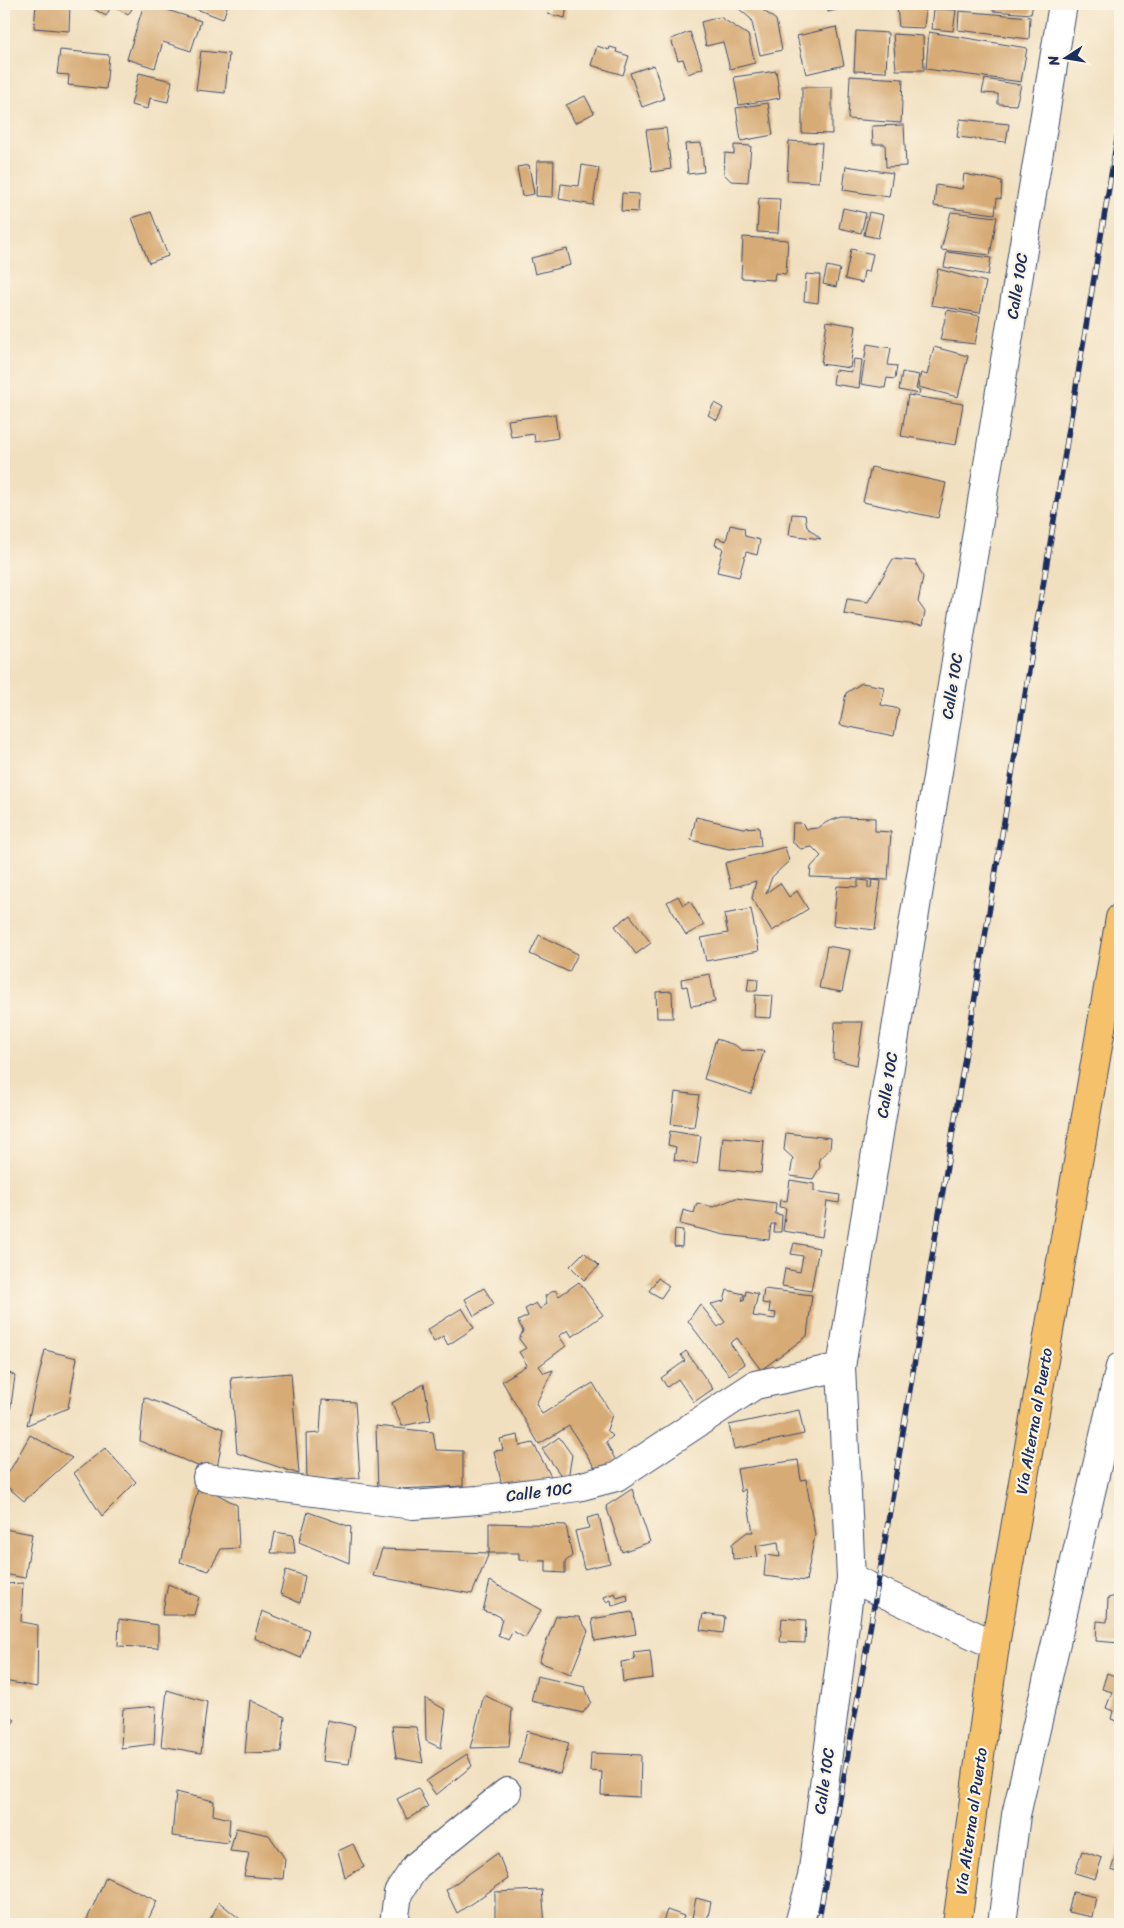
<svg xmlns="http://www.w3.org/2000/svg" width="1124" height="1928" font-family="Sriracha,sans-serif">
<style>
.building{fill:#d7ab76}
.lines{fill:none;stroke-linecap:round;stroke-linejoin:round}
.minor-casing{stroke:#3b4a6d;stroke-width:30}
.primary-casing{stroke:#3b4a6d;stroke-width:30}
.minor{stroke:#fff;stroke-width:28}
.primary{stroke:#f5c16b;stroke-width:28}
.rail-casing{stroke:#1b2f5e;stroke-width:5.5}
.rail{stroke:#fcf5e5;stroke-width:4;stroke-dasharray:11;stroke-linecap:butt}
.labels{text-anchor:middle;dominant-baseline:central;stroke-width:4.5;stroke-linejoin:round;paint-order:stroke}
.street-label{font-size:16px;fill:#1b2f5e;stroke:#fcf5e5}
</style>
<rect width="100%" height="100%" fill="#fcf5e5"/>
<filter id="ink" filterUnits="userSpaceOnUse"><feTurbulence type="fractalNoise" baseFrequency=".02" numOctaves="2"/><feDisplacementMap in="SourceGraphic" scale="10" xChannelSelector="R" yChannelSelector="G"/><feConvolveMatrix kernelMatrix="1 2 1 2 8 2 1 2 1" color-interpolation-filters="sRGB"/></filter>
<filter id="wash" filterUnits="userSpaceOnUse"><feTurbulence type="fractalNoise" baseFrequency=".0096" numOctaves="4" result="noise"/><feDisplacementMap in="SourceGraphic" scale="20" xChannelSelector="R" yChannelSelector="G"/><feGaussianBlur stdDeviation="1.12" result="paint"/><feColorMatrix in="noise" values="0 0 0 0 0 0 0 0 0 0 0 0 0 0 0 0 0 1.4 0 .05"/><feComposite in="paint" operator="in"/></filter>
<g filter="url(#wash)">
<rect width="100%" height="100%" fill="#f1e0c0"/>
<g id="blocks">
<path class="building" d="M36,4H70L69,31L34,28Z
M86,4H135L128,15L112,5L106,16Z
M144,4H149L201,21L191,51L163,42L155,68L127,59Z
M192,4H228L223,19L191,7Z
M550,4H567L565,18L548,14Z
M733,4H755L776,20L782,50L760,55L751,19Z
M826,4H846L847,7L828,12Z
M994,4H1033L1031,14L993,11Z
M897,6L926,8L924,28L899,27Z
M934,9L956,10L953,31L932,29Z
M959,11L1030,17L1029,39L958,30Z
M720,17L748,35L755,63L730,69L723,42L706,46L701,22Z
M836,27L844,65L806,74L797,36Z
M856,31L888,33L886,72L854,71Z
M690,32L703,68L688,74L683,59L678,60L671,39Z
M929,32L1027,48L1021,82L926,69Z
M893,34L923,36L924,70H896Z
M597,46L609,50L610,47L617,49L616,52L629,56L623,75L591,65Z
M60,50L109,55L106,89L68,85L69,75L57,74Z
M201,51L229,54L225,93L196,90Z
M654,65L664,99L642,107L630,73Z
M776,71L780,98L739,105L734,77Z
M139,73L172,81L168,102L150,98L148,109L131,105Z
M850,76L903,79L901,123L848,119Z
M985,79L1021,85L1016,105L998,104V94L982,93Z
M802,87H832V134L802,133Z
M585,96L594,113L575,123L566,105Z
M768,103L773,135L741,141L736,108Z
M960,119L1009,124L1006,142L957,137Z
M904,125L906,166L886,167L885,144H873L872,126Z
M666,128L671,169L652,172L646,130Z
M789,141L822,143L819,182L787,180Z
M701,143L704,172L688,174L685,144Z
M734,145L751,146L748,182L731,181L724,174L725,153L734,154Z
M537,161H554L553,197L536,196Z
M529,165L534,194L522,196L517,167Z
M582,165L599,168L593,205L559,199L561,184L579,186Z
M846,166L893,173L889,197L843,190Z
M964,174L1002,181L1001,199L997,198L995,214L934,206L936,185L962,189Z
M622,193L639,194L638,212L621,211Z
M759,198L780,199L778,233L757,232Z
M843,208L866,213L861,233L839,228Z
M151,212L168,256L149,263L132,218Z
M869,212L883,215L878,238L864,235Z
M951,212L997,217L990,255L941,250Z
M743,237L788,240L786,274L775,273L774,280L741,278Z
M567,249L571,265L535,274L531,258Z
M851,249L873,254L869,272L864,271L862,283L845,279Z
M947,252L991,258L988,275L944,267Z
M827,266L840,269L836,287L823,284Z
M938,269L986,282L980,313L931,305Z
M806,274L820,275L818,303L804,301Z
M947,310L980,316L975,344L940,340Z
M827,321L856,326L850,368L821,364Z
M867,344L891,348L888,365L897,366L895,379L887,378L885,388L861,384Z
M934,347L968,356L958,397L918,387L921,373L927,375Z
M854,359L862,360L859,388L833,384L835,370L852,372Z
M902,372L919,375L916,389L920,390L919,394L899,390Z
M908,395L963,404L956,445L901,436Z
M714,403L723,408L717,420L708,415Z
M555,414L558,438L535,442L534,434L511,437L508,420Z
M871,467L946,483L938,518L863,502Z
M792,514L805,515L807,527L821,539L789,535Z
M730,525L744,528L745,536L760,540L757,555L746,552L739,577L717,572L723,548L715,545L717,538L726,541Z
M893,559L915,561L923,577L918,602L925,612L922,626L844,614L847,599L868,602Z
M862,683L884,687L881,705L899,709L894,736L840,725L846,693Z
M696,817L743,828L759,827L761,846L729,849L691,840Z
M841,817L875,818V831L891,832L888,880L810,877L811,867L821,856L812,847L801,849L792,842L793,823H801L807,829L818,828L827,822Z
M785,847L789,861L772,877L766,893L780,883L789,897L797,891L808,909L772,931L752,898L756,881L731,888L725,863Z
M858,880L868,881V888H871L872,880L881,881L875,930L833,925L837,886L858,887Z
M678,896L683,905L690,901L704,925L686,935L667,902Z
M751,909L759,951L706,961L701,938L728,933L724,914Z
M630,915L651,943L636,954L615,926Z
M539,935L578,954L569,972L530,954Z
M827,946L850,950L842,992L819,988Z
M710,974L715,1002L691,1006L687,986L682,987L681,979Z
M749,978L758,979L757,991H747Z
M672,991L673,1018H657L656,992Z
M755,995L773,996L771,1018L754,1017Z
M835,1022H863L857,1065L833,1059Z
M716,1039L735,1045L741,1050L764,1051L751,1094L704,1079Z
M675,1092L699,1095L694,1127L671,1124Z
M670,1131L701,1136L697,1164L674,1160L676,1147L668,1145Z
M786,1133L831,1138L830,1149L819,1159L820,1167L813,1179L790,1176L793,1158L784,1150Z
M723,1137L764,1141L761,1173L720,1169Z
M790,1180L814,1184V1191L840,1195L839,1203L827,1201L822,1237L783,1231L786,1208L779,1207L780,1200L787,1201Z
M736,1198L776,1203L775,1214L782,1215L781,1232H774L775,1224H771L769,1240L725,1235L680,1224L683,1210L694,1213L697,1203L713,1207Z
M675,1229L683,1230L682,1247L674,1246Z
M794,1243L819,1248L811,1291L782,1286L785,1269L800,1272L803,1256L791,1254Z
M584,1252L599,1266L584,1280L570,1266Z
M658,1278L669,1286L661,1298L649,1291Z
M579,1282L603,1315L572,1337L568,1330L559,1336L566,1346L539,1366L544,1373L553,1370L536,1404L542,1414L593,1383L612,1415L607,1430L613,1436L606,1442L615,1459L617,1467L601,1478L569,1426L539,1444L502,1381L527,1365L519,1352L526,1348L519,1339L523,1331L518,1321L528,1316L525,1309L536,1303L540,1309L547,1304L545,1296L555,1290L559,1296Z
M484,1288L494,1304L474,1316L465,1299Z
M764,1289L812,1295L807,1336L761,1370L737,1338L730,1343L745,1364L729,1375L688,1321L700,1304L718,1327L725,1322L711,1304L724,1301L727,1290L744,1294L742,1301H744L746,1291L758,1294L753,1316L775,1319L776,1313L769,1312L770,1304L762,1303Z
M462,1308L474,1328L448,1345L443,1336L434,1342L427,1330Z
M45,1350L77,1358L68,1408L27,1425Z
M686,1351L713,1389L694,1402L678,1379L667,1387L661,1378L685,1361L681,1355Z
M4,1370L15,1376L10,1412L4,1411Z
M291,1373L299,1474L237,1453L231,1378Z
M424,1384L431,1420L402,1426L392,1403Z
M144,1397L224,1429L216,1474L140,1441Z
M322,1400L355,1402L360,1478L307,1481L306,1434L320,1433Z
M799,1410L804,1434L734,1449L729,1425Z
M376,1426L433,1432L436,1450L463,1451V1486L378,1490Z
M30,1435L72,1458L24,1501L4,1484V1481Z
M518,1435L520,1446L533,1443L553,1480L503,1490L494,1451L503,1450L500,1439Z
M559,1437L572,1455L567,1484L542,1449Z
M4,1439L8,1440L5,1467H4Z
M105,1448L136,1482L102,1516L74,1473Z
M798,1460L801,1480L806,1479L815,1535L806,1581L764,1576L766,1555L780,1557L778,1542L756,1546L758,1557L733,1559L732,1544L747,1532H753L745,1489L741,1492L737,1469Z
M199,1484L237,1505L239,1548L221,1549L209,1571L180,1562Z
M632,1489L650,1542L622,1552L606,1506Z
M308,1512L351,1527L349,1563L299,1542Z
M599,1515L610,1563L584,1569L575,1531L589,1528L587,1518Z
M489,1523L566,1525L572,1556L565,1562V1573L546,1572V1561L519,1560V1553H489Z
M4,1529L32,1534L25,1578L4,1574Z
M275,1532L293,1535L295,1553H271Z
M382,1549L489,1553L472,1594L373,1576Z
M286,1570L305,1576L300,1603L280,1594Z
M490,1581L541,1610L525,1638L513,1631L508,1640L498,1635L502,1618L493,1613L494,1614L483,1611Z
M23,1583L21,1622L38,1625L37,1687L4,1681V1584Z
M168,1584L199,1597L194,1615H162Z
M615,1593L617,1598L627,1595L628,1601L612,1606L611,1600L606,1602L604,1597Z
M1120,1595V1643L1096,1641L1097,1621L1107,1622L1108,1598Z
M262,1611L309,1630L301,1658L254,1638Z
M632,1612L636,1634L595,1641L592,1619Z
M703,1614L725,1617L723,1633L700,1630Z
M556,1616L579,1617L588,1631L571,1674L539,1662Z
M782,1618L806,1620L805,1643L780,1642Z
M119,1619L158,1625V1648L118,1646Z
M650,1650L653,1678L623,1682L621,1662L635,1660L633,1652Z
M1107,1673L1120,1678V1722L1111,1719L1113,1711L1106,1708L1112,1692L1102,1689Z
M537,1676L585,1687L591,1702L583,1713L531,1701Z
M167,1690L207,1702L201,1753L161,1746Z
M484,1695L512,1709L509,1747L470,1748Z
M425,1698L446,1710L441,1748L426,1741Z
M250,1700L285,1717L281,1752L245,1753Z
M156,1706L154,1744L121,1748L123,1709Z
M4,1714L15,1720L4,1734Z
M327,1720L355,1726L349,1764L322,1761Z
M392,1726L416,1727L423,1763L396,1758Z
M527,1731L569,1743L560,1774L519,1763Z
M591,1753L641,1755L640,1797L601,1795L602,1772L590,1771Z
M467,1754L472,1766L436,1795L426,1781Z
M418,1788L428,1807L407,1819L397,1799Z
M176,1792L214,1801L213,1815L230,1819L228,1843L172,1836Z
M236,1828L269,1835L285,1859L283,1879L244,1876L249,1853L230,1851Z
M1120,1841V1873L1111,1870Z
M353,1844L364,1867L345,1877L338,1851Z
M1082,1851L1102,1858L1095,1879L1075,1873Z
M498,1853L508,1879L457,1913L446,1890Z
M106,1877L157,1901L146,1924H85Z
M542,1890L545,1924H495V1892Z
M1073,1892L1096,1897L1092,1917L1068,1912Z
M696,1898L711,1902L707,1921L692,1918Z
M219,1902L246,1924H208Z
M667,1910L684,1916L681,1924H671L663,1921Z"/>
</g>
</g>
<g filter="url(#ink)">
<use href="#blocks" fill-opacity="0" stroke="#3b4a6d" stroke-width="1"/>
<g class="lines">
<g class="minor-casing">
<path id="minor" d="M207,1478L413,1505L478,1500L578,1487L616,1477L755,1385L841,1367
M851,1578L995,1645
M394,1924L398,1893L416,1866L507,1792
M799,1924L812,1877L851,1578L841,1367L1063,4
M1002,1924L1016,1815L1120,1367"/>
</g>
<g class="primary-casing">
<path id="primary" d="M957,1924L995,1645L1120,918"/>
</g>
<use href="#minor" class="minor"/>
<use href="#primary" class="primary"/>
<g class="rail-casing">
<path id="rail" d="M818,1924L877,1589L1120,121"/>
</g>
<use href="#rail" class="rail"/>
</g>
</g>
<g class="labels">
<g class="street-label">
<text transform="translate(1017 286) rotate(-81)">Calle 10C</text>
<text transform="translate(952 686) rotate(-81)">Calle 10C</text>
<text transform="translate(887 1085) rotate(-81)">Calle 10C</text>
<text transform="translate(1034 1421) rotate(-80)">Vía Alterna al Puerto</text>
<text transform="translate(539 1492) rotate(-7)">Calle 10C</text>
<text transform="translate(824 1781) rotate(-82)">Calle 10C</text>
<text transform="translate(971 1821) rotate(-82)">Vía Alterna al Puerto</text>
</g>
</g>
<rect width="1124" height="1928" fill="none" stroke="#fcf5e5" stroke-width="20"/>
<g transform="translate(1066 58) rotate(258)" stroke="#fcf5e5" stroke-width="4" paint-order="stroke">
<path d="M0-4L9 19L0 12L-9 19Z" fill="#1b2f5e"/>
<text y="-8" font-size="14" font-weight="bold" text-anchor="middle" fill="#1b2f5e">N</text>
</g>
</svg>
